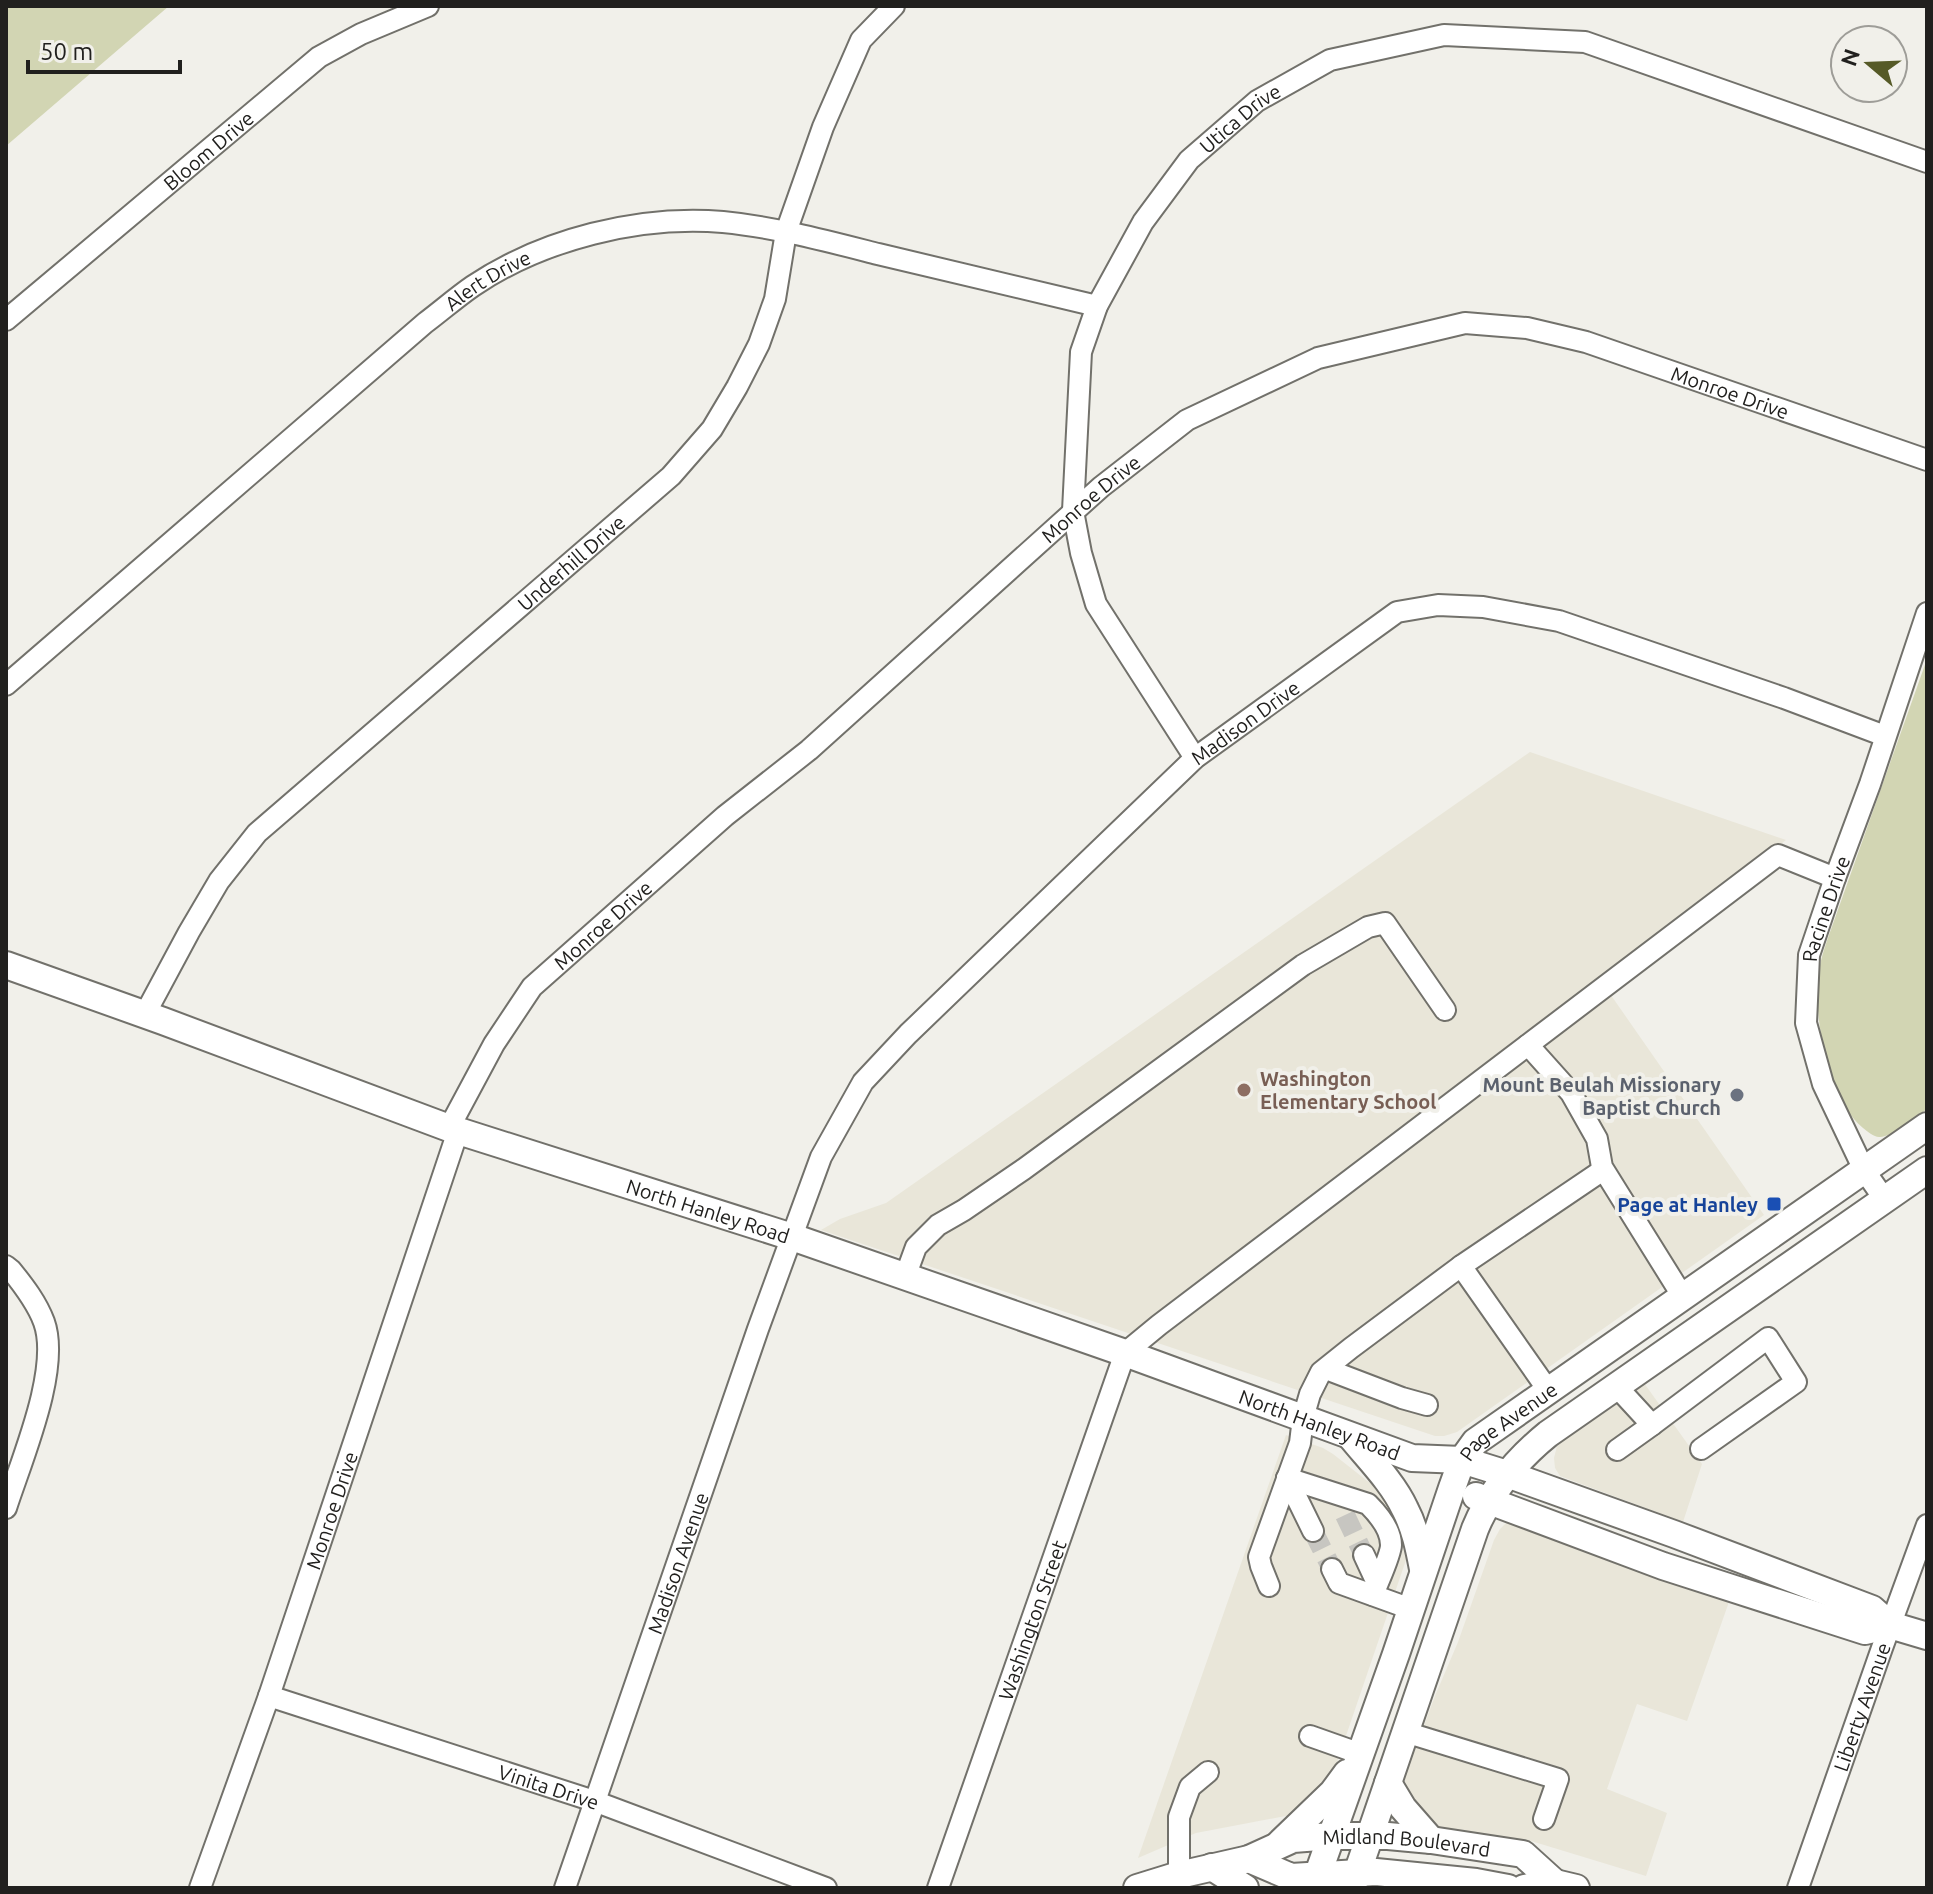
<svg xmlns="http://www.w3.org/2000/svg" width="1933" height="1894" font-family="Ubuntu,sans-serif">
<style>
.built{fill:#e9e6d9}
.green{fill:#d2d5b3}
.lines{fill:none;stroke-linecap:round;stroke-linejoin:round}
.minor-tunnel{stroke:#c7c6c1;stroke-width:20;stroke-dasharray:20 10;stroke-linecap:butt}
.minor-casing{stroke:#72716b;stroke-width:24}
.major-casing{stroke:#72716b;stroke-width:30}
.minor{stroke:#fff;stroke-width:20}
.major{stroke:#fff;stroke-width:26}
.education-dot{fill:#8d6e63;stroke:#f1f0ea;stroke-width:3}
.worship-dot{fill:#6b7280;stroke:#f1f0ea;stroke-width:3}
.transit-dot{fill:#1a4fb4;stroke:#f1f0ea;stroke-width:3}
.labels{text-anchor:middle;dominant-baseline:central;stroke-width:8;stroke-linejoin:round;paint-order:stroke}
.street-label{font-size:20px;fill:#21201e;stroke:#f1f0ea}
.education-label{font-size:20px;font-weight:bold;fill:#785e54;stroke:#f1f0ea;text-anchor:start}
.worship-label{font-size:20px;font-weight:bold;fill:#5b616d;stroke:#f1f0ea;text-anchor:end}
.transit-label{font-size:20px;font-weight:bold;fill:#164399;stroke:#f1f0ea;text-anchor:end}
</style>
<rect width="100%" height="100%" fill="#f1f0ea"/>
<path class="built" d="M1530,752L1786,840L1599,978L1764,1215L1457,1432L1444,1436H1435L821,1230L840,1219L886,1203Z
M1644,1383L1702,1464L1683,1522L1560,1476L1555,1468L1554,1458L1557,1446L1566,1436Z
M1286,1435L1323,1448L1333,1454L1389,1498L1408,1538L1406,1560L1334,1771L1327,1787L1291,1815L1196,1833L1138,1858Z
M1509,1520L1730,1599L1687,1721L1637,1704L1607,1789L1667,1813L1646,1876L1531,1841L1441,1828L1426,1824L1405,1790V1776L1435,1696L1458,1642L1494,1540L1500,1529Z"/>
<path class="green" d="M6,6H169L6,146Z
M1927,659V1109C1917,1116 1892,1138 1879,1137C1874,1137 1867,1131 1863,1128C1830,1101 1817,1031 1817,989C1817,971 1823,952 1829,935Z"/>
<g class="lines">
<path class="minor-tunnel" d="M1345,1515L1364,1555
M1313,1531L1332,1569"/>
<g class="minor-casing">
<g id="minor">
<path id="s1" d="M6,320L319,57L361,34L428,6"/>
<path id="s2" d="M6,685L425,323C441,311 457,297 473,286C543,239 639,215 723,222C775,227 827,241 878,254C951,271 1024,288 1097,306"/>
<path id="s3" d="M1195,758L1096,604L1081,553L1073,511L1081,352L1097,306L1143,222L1189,160L1257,101L1330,60L1444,35L1585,42L1927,162"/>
<path id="s4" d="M145,1014L189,932L219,881L257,833L671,476L712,429L737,387L759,344L775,299L786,232L823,127L861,40L894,6"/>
<path d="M1528,1045L1571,1093L1597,1139L1602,1167L1683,1297"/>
<path id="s5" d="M449,1128L494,1044L532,987L725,816L809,750L1101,487L1187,420L1318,358L1465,323L1527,328L1586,342L1927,460"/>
<path id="s6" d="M1885,1200L1864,1170L1823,1084L1806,1023L1809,955L1835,878L1870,784L1927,613"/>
<path d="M6,1266L11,1270C24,1286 37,1303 44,1322C61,1369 21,1461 6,1508"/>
<path d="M1461,1266L1548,1390"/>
<path d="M905,1277L916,1247L938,1225L964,1210L1024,1169L1303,965L1368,927L1385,923L1445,1010"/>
<path d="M1326,1369L1402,1398L1427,1405"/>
<path d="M1617,1387L1652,1425L1617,1450"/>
<path d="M1652,1425L1768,1338L1796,1382L1701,1449"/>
<path d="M1287,1478L1368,1504C1378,1514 1391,1530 1391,1545C1391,1555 1377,1584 1373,1595"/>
<path d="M1287,1478L1313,1531"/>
<path d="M1364,1555L1377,1583"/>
<path d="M1332,1569L1339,1583L1411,1609"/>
<path d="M1269,1586L1261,1566L1259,1557L1300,1443L1303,1418L1310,1394L1321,1372L1351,1348L1461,1266L1603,1170"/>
<path id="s7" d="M269,1696L594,1801L826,1888"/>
<path d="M1405,1732L1558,1779L1544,1819"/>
<path d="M1310,1736L1361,1754"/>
<path d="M1179,1875V1817L1190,1787L1208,1772"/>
<path id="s8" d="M200,1888L269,1696L458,1131"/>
<path id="s9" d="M565,1888L758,1329L821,1157L863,1082L908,1034L1195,758L1397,612L1438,605L1483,607L1559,621L1784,698L1885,736"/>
<path id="s10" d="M938,1888L1125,1353L1159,1325L1778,855L1835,878"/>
<path id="s11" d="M1798,1888L1882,1648L1927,1525"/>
</g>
</g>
<g class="major-casing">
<g id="major">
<path id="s12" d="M6,965L163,1021L449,1128L792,1237L1125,1353L1412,1458L1462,1460L1507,1474L1674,1534L1872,1609L1890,1625L1927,1636"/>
<path d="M1352,1438C1370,1460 1393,1483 1405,1509C1415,1528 1419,1548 1423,1569"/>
<path d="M1476,1496L1663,1566L1865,1631L1890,1625"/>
<path d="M1388,1783L1403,1808L1431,1840"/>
<path d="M1280,1843L1333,1792L1347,1773"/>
<path d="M1249,1859L1291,1877L1376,1872L1476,1882L1508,1888"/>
<path d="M1212,1867L1245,1888"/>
<path id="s13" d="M1137,1888L1179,1875L1249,1859L1293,1839L1332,1836H1388L1431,1840L1523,1854L1555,1883"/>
<path id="s14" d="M1313,1888L1396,1654L1452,1488L1462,1460L1475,1442L1927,1126"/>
<path d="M1352,1888L1475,1529C1491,1490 1516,1460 1548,1434L1927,1170"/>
<path d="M1524,1888L1555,1883L1576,1888"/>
</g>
</g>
<use href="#minor" class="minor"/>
<use href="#major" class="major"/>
</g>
<circle class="education-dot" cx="1244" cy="1090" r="8"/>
<circle class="worship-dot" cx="1737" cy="1095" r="8"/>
<rect class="transit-dot" x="1766" y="1196" width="16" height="16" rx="4"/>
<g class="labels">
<g class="street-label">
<text stroke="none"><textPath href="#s3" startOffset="726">Utica Drive</textPath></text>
<text stroke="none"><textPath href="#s1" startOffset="264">Bloom Drive</textPath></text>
<text stroke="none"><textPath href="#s2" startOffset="630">Alert Drive</textPath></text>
<text stroke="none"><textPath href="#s5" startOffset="1602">Monroe Drive</textPath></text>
<text stroke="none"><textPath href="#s5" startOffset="906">Monroe Drive</textPath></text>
<text stroke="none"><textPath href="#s4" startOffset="628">Underhill Drive</textPath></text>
<text stroke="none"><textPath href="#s9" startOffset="1386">Madison Drive</textPath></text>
<text stroke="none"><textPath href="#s6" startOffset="312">Racine Drive</textPath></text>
<text stroke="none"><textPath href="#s5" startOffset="258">Monroe Drive</textPath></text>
<text stroke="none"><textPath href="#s12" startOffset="744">North Hanley Road</textPath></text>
<text stroke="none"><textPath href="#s12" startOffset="1392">North Hanley Road</textPath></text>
<text stroke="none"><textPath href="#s14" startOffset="514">Page Avenue</textPath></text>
<text stroke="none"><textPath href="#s8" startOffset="400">Monroe Drive</textPath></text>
<text stroke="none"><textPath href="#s9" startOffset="344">Madison Avenue</textPath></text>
<text stroke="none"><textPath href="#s10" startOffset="284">Washington Street</textPath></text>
<text stroke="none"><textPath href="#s11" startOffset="192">Liberty Avenue</textPath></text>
<text stroke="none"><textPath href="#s7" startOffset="294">Vinita Drive</textPath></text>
<text stroke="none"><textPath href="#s13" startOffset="278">Midland Boulevard</textPath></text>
</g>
<g class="education-label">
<text x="1260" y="1078">Washington<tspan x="1260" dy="23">Elementary School</tspan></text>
</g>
<g class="worship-label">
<text x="1721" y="1084">Mount Beulah Missionary<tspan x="1721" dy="23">Baptist Church</tspan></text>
</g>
<g class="transit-label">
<text x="1758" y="1204">Page at Hanley</text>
</g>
</g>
<rect width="1933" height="1894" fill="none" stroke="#21201e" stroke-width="16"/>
<g transform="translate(1869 64) rotate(289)"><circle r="38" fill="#f1f0ea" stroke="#9e9d98" stroke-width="2"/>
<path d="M0-6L14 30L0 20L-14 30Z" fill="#565a27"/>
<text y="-12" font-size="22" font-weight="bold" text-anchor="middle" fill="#21201e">N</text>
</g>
<path d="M28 60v12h152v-12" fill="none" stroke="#21201e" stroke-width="4"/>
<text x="40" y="60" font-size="24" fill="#21201e" stroke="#f1f0ea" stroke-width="6" paint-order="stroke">50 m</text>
</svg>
